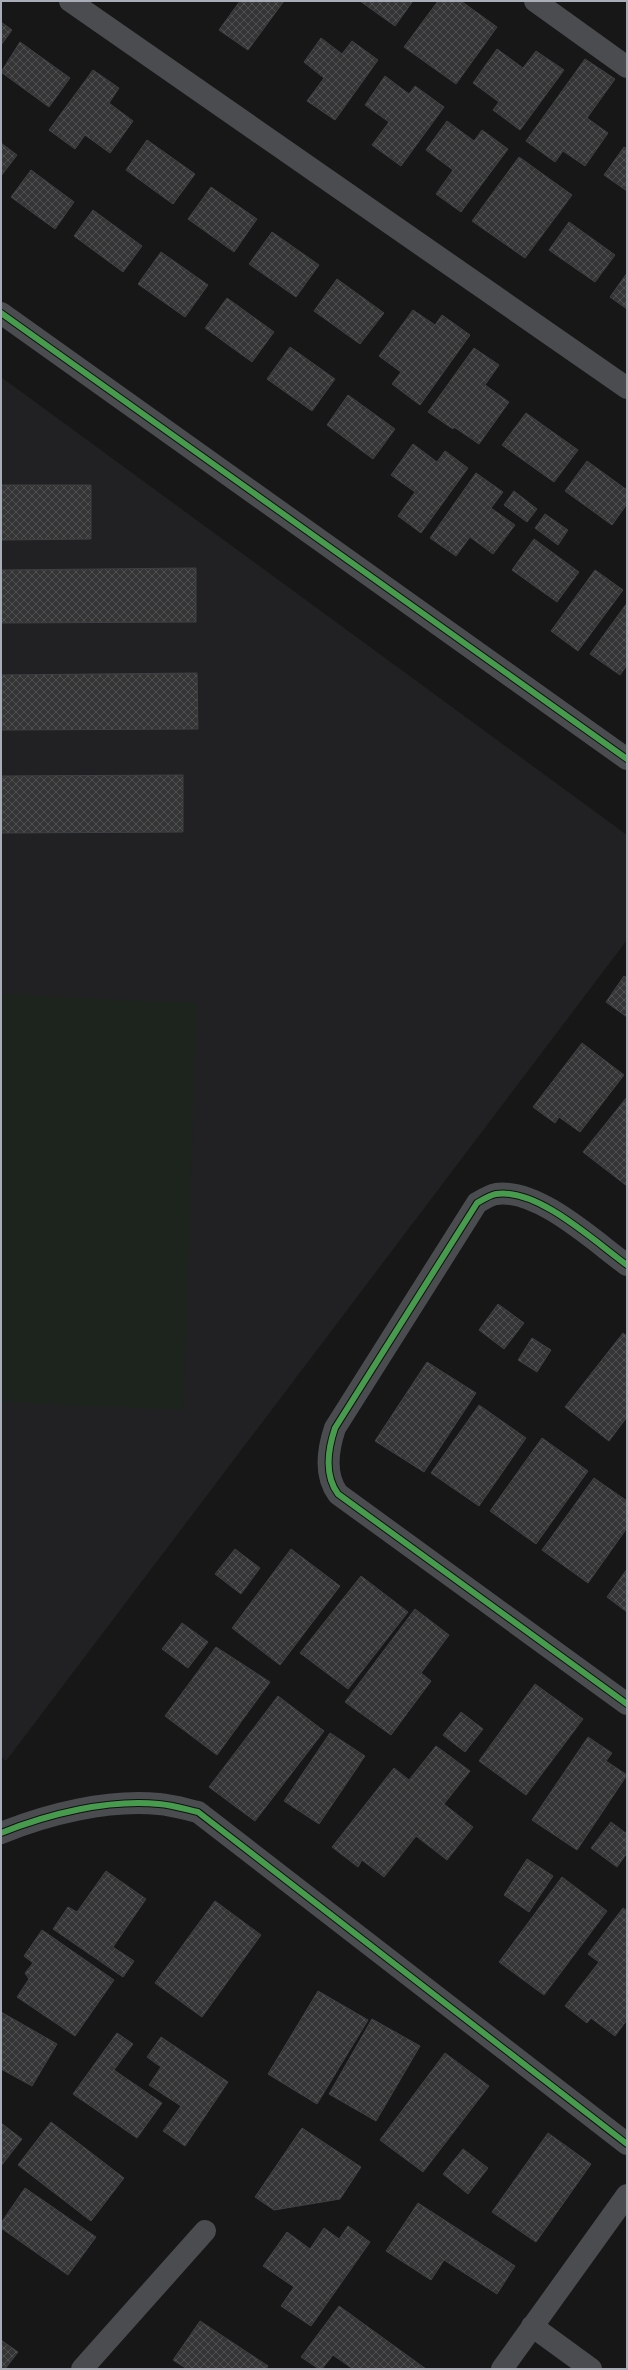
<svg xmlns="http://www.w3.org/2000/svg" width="628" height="2370" font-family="Arial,sans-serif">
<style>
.built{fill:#212123}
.green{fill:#1d241e}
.building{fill:url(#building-cross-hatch);stroke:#3f4043}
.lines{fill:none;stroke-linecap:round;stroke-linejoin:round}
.minor{stroke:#4b4c50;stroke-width:22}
.cycleway-casing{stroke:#111113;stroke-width:8}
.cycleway{stroke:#469c4c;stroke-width:6}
</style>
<defs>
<pattern id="building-cross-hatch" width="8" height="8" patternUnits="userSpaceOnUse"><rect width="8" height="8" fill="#353536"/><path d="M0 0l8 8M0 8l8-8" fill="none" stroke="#4f5051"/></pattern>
</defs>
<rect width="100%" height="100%" fill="#171717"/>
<path class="built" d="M1,377L627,835V940L6,1761L1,1757Z"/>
<path class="green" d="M1,994L197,1003L183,1410L1,1402Z"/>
<path class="building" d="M240,1H284L248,50L219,30Z
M360,1H413L395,26Z
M438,1H461L497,27L456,84L404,47Z
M1,22L12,30L1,45Z
M321,38L342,54L352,41L378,60L335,120L307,101L324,78L304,62Z
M20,42L70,78L49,107L1,72Z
M497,49L523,68L536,51L564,70L520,130L493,110L499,102L473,83Z
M585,59L615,79L587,118L608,133L585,166L563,151L555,162L526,141Z
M93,70L119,88L109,103L133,121L110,153L85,135L75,149L49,130Z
M385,76L409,94L415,86L444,107L401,166L372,145L389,122L365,105Z
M447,121L474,141L482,130L508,149L461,212L436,194L453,170L426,150Z
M147,140L195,174L173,204L126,170Z
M1,143L17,155L1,176Z
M624,147L627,149V191L604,175Z
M519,157L572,195L525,258L472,221Z
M31,170L74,202L55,229L11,197Z
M211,187L257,219L234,252L188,219Z
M93,210L142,246L123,272L74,236Z
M569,222L615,255L595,282L549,250Z
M272,232L319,265L296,297L249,264Z
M161,252L208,285L185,317L138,284Z
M627,273V309L610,297Z
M337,279L384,313L360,344L314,311Z
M227,298L274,332L252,362L205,328Z
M413,310L435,325L442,315L470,335L420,405L392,384L401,372L379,356Z
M290,347L335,379L312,411L267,379Z
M474,348L499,365L485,385L509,402L479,444L454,427L453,429L428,412Z
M348,395L395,429L373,459L327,425Z
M526,413L578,450L554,482L502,445Z
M413,444L437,462L445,451L468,468L421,533L398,516L415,492L391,475Z
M587,461L627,490V504L612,525L565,491Z
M476,473L503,492L491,508L515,525L493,554L470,537L456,556L430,538Z
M1,485H91V539L1,540Z
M514,491L537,509L527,522L504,505Z
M545,514L568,530L558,545L535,528Z
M534,539L579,572L557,602L512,570Z
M196,568V622L1,623V570Z
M595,570L623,590L578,651L551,631Z
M627,603V665L620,675L590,654Z
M197,673L198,729L1,730V675Z
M183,775V832L1,833V776Z
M624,976L627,978V1017L606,1002Z
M582,1043L624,1075L580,1132L559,1117L555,1123L533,1107Z
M627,1097V1186L583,1152Z
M498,1304L524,1323L504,1349L479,1330Z
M623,1333L627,1336V1417L609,1441L565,1407Z
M532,1338L551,1350L537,1372L518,1360Z
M427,1362L476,1393L424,1472L375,1441Z
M479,1405L526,1438L479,1506L431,1473Z
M542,1438L588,1471L536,1544L490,1511Z
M594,1478L627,1501V1528L588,1583L542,1550Z
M235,1549L260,1568L241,1594L215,1574Z
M291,1549L340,1586L280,1665L232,1628Z
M627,1569V1612L607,1597Z
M361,1576L408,1612L348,1689L300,1653Z
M415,1609L449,1635L421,1673L431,1681L391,1735L345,1702Z
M182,1623L208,1642L188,1668L162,1649Z
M216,1647L270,1682L217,1755L165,1716Z
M535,1684L583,1719L526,1795L479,1761Z
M278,1696L324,1731L255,1821L209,1787Z
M461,1712L483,1729L465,1752L443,1735Z
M330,1733L365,1756L319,1824L284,1801Z
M588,1737L612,1753L606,1761L627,1775L577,1850L532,1820Z
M436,1746L470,1771L444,1804L473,1827L447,1860L416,1836L384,1877L362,1860L358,1867L332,1847L394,1768L409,1780Z
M611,1822L627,1834V1853L617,1867L591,1848Z
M527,1859L553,1876L529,1912L504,1895Z
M106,1871L146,1899L113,1947L134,1961L123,1977L53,1929L68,1907L77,1912Z
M562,1877L607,1911L544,1995L499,1962Z
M215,1901L261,1935L202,2017L155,1983Z
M623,1908L627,1911V2020L615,2036L591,2018L587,2023L565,2006L599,1962L588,1954Z
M42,1930L114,1980L75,2036L17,1997L29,1979L25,1973L33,1963L24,1956Z
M318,1991L368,2020L317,2104L268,2074Z
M1,2012L57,2044L32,2086L1,2069Z
M372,2019L420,2046L376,2121L329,2094Z
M117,2033L133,2044L114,2070L162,2103L137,2138L73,2094Z
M161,2037L228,2082L185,2146L163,2131L181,2106L149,2085L161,2067L147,2057Z
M445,2053L489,2086L423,2172L380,2140Z
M51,2122L124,2178L91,2221L18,2165Z
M1,2123L22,2139L1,2166Z
M302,2128L361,2167L340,2199L274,2210L255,2197Z
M548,2133L591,2164L536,2242L492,2212Z
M463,2149L488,2168L468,2194L443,2174Z
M25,2188L96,2237L68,2275L1,2228V2223Z
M418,2203L515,2266L497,2294L444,2260L431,2280L386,2251Z
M348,2226L370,2242L311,2326L281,2306L294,2287L263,2266L287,2232L310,2249L324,2228L339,2239Z
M339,2306L426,2369H353L333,2355L322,2369H319L301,2357Z
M200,2321L268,2366L266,2369H187L173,2360Z
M1,2340L18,2352L5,2369H1Z"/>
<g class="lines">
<path class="minor" d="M70,1L627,388
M535,1L627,67
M1,313L627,759
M627,1265C594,1241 538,1188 496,1194C490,1195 482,1200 477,1203L335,1428C328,1449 324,1475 338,1494L627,1704
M1,1833C48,1814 108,1799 159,1804C172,1805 185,1809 198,1812L627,2144
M532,2326L591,2369
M82,2369L205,2231
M502,2369L627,2195"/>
<g class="cycleway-casing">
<path id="cycleway" d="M1,313L627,759
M627,1265C594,1241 538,1188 496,1194C490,1195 482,1200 477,1203L335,1428C328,1449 324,1475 338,1494L627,1704
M1,1833C48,1814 108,1799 159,1804C172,1805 185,1809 198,1812L627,2144"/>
</g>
<use href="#cycleway" class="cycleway"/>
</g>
<rect width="628" height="2370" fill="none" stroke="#a8adb8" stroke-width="4"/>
</svg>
